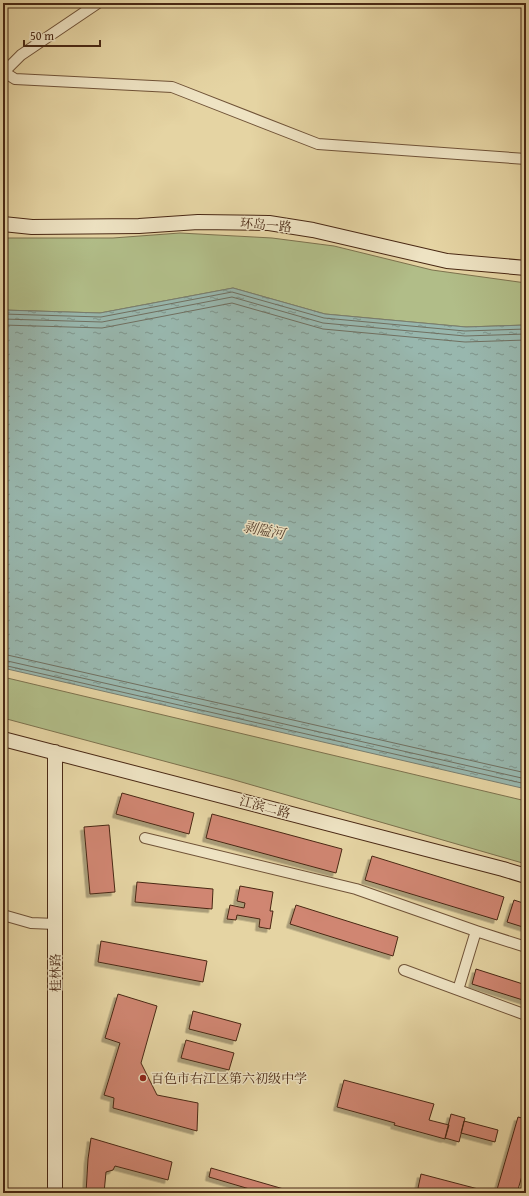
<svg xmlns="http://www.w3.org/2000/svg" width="529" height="1196" font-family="'Gentium Book Plus','Noto Serif SC',serif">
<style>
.park{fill:#b1bd88;stroke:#7d724e}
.water{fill:url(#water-ripples);stroke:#787e70}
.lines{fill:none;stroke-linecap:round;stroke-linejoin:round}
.shore{stroke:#707061;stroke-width:1}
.building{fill:#d08672;stroke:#492814;filter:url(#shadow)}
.street-casing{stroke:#705338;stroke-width:12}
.secondary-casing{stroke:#492814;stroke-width:16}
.street{stroke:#eee3c3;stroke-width:10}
.secondary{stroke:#eee3c3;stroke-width:14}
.poi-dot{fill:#8f2418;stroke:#eee3c3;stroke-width:1.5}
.labels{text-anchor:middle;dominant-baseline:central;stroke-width:3;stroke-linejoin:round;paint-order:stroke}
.street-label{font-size:13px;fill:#492814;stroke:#eee3c3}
.poi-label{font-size:13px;fill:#492814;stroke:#eee3c3;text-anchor:start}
.water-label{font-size:14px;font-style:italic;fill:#594533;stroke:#eee3c3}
</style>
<defs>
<pattern id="water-ripples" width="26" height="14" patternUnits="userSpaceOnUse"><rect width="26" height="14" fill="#98b7ae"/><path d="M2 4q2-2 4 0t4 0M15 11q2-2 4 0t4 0" fill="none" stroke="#7e958c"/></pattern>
<filter id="shadow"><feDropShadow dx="-3.5" dy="3.5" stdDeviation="0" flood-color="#0004"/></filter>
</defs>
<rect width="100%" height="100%" fill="#e5d4a3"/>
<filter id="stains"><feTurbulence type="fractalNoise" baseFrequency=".005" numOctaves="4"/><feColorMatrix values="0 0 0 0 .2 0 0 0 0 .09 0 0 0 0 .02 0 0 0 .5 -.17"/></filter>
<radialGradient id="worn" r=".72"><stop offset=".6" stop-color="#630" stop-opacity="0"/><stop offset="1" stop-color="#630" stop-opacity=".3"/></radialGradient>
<path class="park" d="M180,233L272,238L334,246L432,270L526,283V325L466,327L325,314L233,288L100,313L3,310V238H113Z
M3,677L526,801V864L231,779L3,718Z"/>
<path class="water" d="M233,288L325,314L466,327L526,325V789L3,668V310L100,313Z"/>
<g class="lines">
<path class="shore" d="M3,314L101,317L232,292L324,318L465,331L526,329
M3,319L102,322L232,297L323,323L465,336L526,334
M3,325L102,328L232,303L323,329L465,342L526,340
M3,654L526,773
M3,660L526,779
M3,665L526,784"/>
</g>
<path class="building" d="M122,793L194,813L189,834L116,814Z
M212,814L342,849L336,873L206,838Z
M109,825L115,892L90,894L84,827Z
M372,856L504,897L497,920L365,880Z
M137,882L213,889L212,909L135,902Z
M240,886L273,892L270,911H273L270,929L259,927L260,919L237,915L236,920L227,919L230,905L244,908L245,903L237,901Z
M514,900L526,904V928L507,922Z
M296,905L398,937L393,956L290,924Z
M101,941L207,961L203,982L98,962Z
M476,969L526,985V1001L472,984Z
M118,994L157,1006L141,1063L157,1095L198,1103L197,1131L113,1108L114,1098L104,1095L120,1043L105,1038Z
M193,1011L241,1024L236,1041L189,1029Z
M186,1040L234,1053L229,1070L181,1058Z
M344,1080L434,1104L429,1120L449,1125L445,1139L394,1125L395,1123L337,1107Z
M451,1114L465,1118L459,1142L445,1138Z
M518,1117L526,1119V1162L517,1193H496Z
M464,1121L498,1130L495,1142L461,1133Z
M91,1138L172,1162L168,1180L115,1166L113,1170L106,1172L104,1193H86L88,1159Z
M211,1168L294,1192L293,1193H263L209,1177Z
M421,1174L482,1190V1193H437L418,1188Z"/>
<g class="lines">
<g class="street-casing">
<path id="street" d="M4,72L15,79L172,87L318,144L526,159
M3,73L21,55L98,3
M145,838L356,889L476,931L458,990
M3,915L31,923L55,924
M476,931L526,947
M404,970L526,1015"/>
</g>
<g class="secondary-casing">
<path id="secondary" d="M3,224L32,227L139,226L198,222L269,223L313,230L447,261L526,268
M3,739L503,869L526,876
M55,1193V752"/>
</g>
<use href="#street" class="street"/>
<use href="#secondary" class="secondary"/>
</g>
<circle class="poi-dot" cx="143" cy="1078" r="4"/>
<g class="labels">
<g class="street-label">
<text transform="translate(266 225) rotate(5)">环岛一路</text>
<text transform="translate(265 807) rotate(15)">江滨二路</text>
<text transform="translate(55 973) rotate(-90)">桂林路</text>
</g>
<g class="poi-label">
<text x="151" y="1078">百色市右江区第六初级中学</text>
</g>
<g class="water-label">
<text transform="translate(264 530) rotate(10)">剥隘河</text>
</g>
</g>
<rect width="529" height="1196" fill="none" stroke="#e5d4a3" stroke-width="16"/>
<rect x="4" y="4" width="521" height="1188" fill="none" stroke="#492814" stroke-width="2"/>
<rect x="8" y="8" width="513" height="1180" fill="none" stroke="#492814"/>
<path d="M24 40v6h76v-6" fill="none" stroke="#492814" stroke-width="2"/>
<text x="30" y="40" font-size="12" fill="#492814" stroke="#eee3c3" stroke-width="3" paint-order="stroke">50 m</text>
<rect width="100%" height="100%" filter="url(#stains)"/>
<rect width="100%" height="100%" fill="url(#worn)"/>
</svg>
